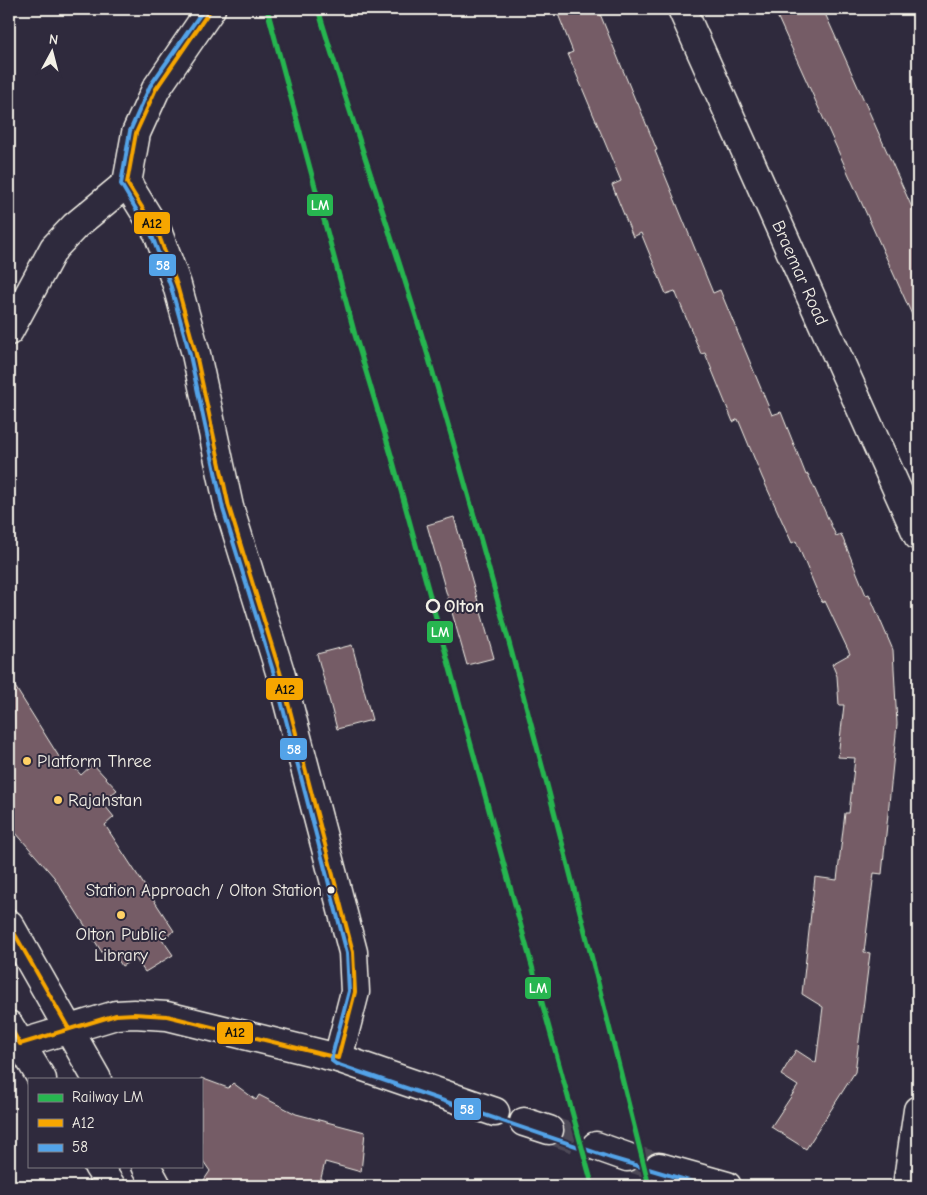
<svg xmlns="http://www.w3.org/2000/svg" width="927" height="1195" font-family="'Comic Neue',sans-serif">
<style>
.building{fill:#745c66;stroke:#f4f1e8}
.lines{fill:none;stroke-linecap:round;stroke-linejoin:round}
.tertiary-tunnel{stroke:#4d4857;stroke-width:28;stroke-dasharray:28 14;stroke-linecap:butt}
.minor-casing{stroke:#f4f1e8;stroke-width:31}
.tertiary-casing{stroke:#f4f1e8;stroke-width:31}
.trunk-casing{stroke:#f4f1e8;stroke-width:31}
.minor{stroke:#2f2a3d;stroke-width:28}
.tertiary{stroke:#2f2a3d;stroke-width:28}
.trunk{stroke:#2f2a3d;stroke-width:28}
.bus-1-casing{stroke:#2f2a3d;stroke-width:8}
.bus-2-casing{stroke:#2f2a3d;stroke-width:8}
.bus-1{stroke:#f7a600;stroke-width:4}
.bus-2{stroke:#53a3e8;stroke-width:4}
.rail-1-casing{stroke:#2f2a3d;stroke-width:9}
.rail-1{stroke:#27b650;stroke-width:5}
.stop-dot{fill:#2f2a3d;stroke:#f4f1e8;stroke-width:2.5}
.poi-dot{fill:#ffd166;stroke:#2f2a3d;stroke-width:2}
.bus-dot{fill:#f4f1e8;stroke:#2f2a3d;stroke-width:2}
.labels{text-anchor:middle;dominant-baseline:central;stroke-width:4;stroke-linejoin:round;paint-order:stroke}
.bus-label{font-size:17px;fill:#f4f1e8;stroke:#2f2a3d;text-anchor:end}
.street-label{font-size:18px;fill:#f4f1e8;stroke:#2f2a3d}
.stop-label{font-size:18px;font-weight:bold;fill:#f4f1e8;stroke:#2f2a3d;text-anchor:start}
.poi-label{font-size:18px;fill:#f4f1e8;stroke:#2f2a3d;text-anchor:start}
.line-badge{stroke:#2f2a3d;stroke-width:2}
.badge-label{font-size:14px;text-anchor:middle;font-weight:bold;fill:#fff}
.pale-badge-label{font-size:14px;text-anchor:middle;font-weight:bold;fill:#111}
</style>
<rect width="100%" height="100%" fill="#2f2a3d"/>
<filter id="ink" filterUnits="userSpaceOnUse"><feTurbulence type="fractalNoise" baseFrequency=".02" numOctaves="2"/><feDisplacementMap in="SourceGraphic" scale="10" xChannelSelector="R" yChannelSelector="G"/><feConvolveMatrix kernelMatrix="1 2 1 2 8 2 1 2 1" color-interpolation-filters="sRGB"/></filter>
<g filter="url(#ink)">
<path class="building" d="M556,9H598L636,102L637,101L647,126L657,150L655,151L713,293L720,290L772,415L781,412L806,475L808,474L836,536L841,534L866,595L869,594L893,650L897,724L882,874L874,873L864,952L870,953L855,1072L806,1149L771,1127L798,1086L781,1075L796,1050L816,1063L823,1007L802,994L815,877L837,880L845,813H849L855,758L838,757L844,705H839L837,676L832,664L850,654L825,601L822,603L796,541L792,543L762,477L738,419L733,422L705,353L701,354L675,291L666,294L641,233L633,237L612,185L621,181L568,54L573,52Z
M774,9H823L897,174L918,221V328Z
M454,517L494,658L467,665L427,525Z
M352,645L372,720L337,729L317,654Z
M9,677L66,768L71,764L81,775L93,764L117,790L102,802L114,817L105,825L174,931L162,939L173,955L145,972L135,958L122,966L113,952L105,957L54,877L9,825Z
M201,1078L228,1088L233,1083L256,1100L259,1095L296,1114L365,1132L361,1172L325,1162L319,1186H200L210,1171L201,1158Z"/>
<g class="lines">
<path class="tertiary-tunnel" d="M549,1130L596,1146
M627,1157L659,1167"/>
<g class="minor-casing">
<g id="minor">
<path id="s1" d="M682,9L918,536"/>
<path d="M127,183L158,233L177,285L196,354L229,507L280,672L353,952L355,992L338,1058"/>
<path d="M907,1186L918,1110"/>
</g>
</g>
<g class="tertiary-casing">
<path id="tertiary" d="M9,331L54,248L75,226L127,183L136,133L156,89L211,9
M9,1049L20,1044L116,1015L134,1014L167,1016L338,1058L495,1112
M524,1122L549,1130
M596,1146L627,1157
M659,1167L727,1186"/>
</g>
<g class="trunk-casing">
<path id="trunk" d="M9,924L97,1079
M9,1025L42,1079
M98,1166L111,1186
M146,1166L157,1186"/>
</g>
<use href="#minor" class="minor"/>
<use href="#tertiary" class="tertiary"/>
<use href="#trunk" class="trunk"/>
<g class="bus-1-casing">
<path id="bus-1" d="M9,924L69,1029
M9,1025L20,1044L116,1015L134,1014L167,1016L338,1058L355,992L353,952L280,672L229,507L196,354L177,285L158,233L127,183L136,133L156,89L211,9"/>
</g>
<g class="bus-2-casing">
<path id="bus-2" d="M204,9L150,86L130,131L121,184L152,236L171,287L190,355L223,509L274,674L347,953L349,991L332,1056V1061L336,1064L611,1158L706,1186"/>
</g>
<use href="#bus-1" class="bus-1"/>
<use href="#bus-2" class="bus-2"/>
<g class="rail-1-casing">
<path id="rail-1" d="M267,9L355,335L392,458L592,1184
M318,9C354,129 396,246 431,366C511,638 581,912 649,1186"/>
</g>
<use href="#rail-1" class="rail-1"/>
</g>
</g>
<circle class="stop-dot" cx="433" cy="606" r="6"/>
<g class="poi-dot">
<circle cx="27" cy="761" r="5"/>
<circle cx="58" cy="800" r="5"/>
<circle cx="121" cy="915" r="5"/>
</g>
<circle class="bus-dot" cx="331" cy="890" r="4.5"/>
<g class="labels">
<g class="bus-label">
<text x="322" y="890">Station Approach / Olton Station</text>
</g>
<g class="street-label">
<text stroke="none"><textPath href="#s1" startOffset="289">Braemar Road</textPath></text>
</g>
<g class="stop-label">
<text x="444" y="606">Olton</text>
</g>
<g class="poi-label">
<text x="37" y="761">Platform Three</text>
<text x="68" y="800">Rajahstan</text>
<text x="121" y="934" text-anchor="middle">Olton Public<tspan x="121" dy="21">Library</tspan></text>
</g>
</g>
<g class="line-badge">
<rect x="306" y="193" width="28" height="24" rx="5" fill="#27b650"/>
<rect x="133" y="211" width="38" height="24" rx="5" fill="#f7a600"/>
<rect x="148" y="253" width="29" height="24" rx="5" fill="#53a3e8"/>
<rect x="426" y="620" width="28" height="24" rx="5" fill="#27b650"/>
<rect x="265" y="677" width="39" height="24" rx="5" fill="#f7a600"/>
<rect x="279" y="737" width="29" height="24" rx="5" fill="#53a3e8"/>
<rect x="524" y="976" width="28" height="24" rx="5" fill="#27b650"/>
<rect x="216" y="1021" width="38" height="24" rx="5" fill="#f7a600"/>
<rect x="453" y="1097" width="29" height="24" rx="5" fill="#53a3e8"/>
</g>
<g class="badge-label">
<text x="320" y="210">LM</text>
<text x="163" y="270">58</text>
<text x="440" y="637">LM</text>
<text x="294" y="754">58</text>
<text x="538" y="993">LM</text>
<text x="467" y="1114">58</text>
</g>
<g class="pale-badge-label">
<text x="152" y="228">A12</text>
<text x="285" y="694">A12</text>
<text x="235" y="1037">A12</text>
</g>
<rect width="927" height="1195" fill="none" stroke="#2f2a3d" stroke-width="30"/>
<rect x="15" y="15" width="897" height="1165" fill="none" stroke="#f4f1e8" stroke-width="2" filter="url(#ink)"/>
<rect x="28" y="1078" width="175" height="90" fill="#2f2a3d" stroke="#7e7a81"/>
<rect x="38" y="1094" width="25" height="8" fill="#27b650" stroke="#7e7a81"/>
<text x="72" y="1102" font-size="15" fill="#f4f1e8">Railway LM</text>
<rect x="38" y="1119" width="25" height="8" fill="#f7a600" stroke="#7e7a81"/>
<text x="72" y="1128" font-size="15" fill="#f4f1e8">A12</text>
<rect x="38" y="1144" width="25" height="8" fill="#53a3e8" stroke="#7e7a81"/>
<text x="72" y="1152" font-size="15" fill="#f4f1e8">58</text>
<g transform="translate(52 52) rotate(7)" stroke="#2f2a3d" stroke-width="4" paint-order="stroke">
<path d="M0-4L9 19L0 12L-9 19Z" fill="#f4f1e8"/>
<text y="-8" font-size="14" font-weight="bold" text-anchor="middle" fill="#f4f1e8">N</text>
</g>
</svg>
